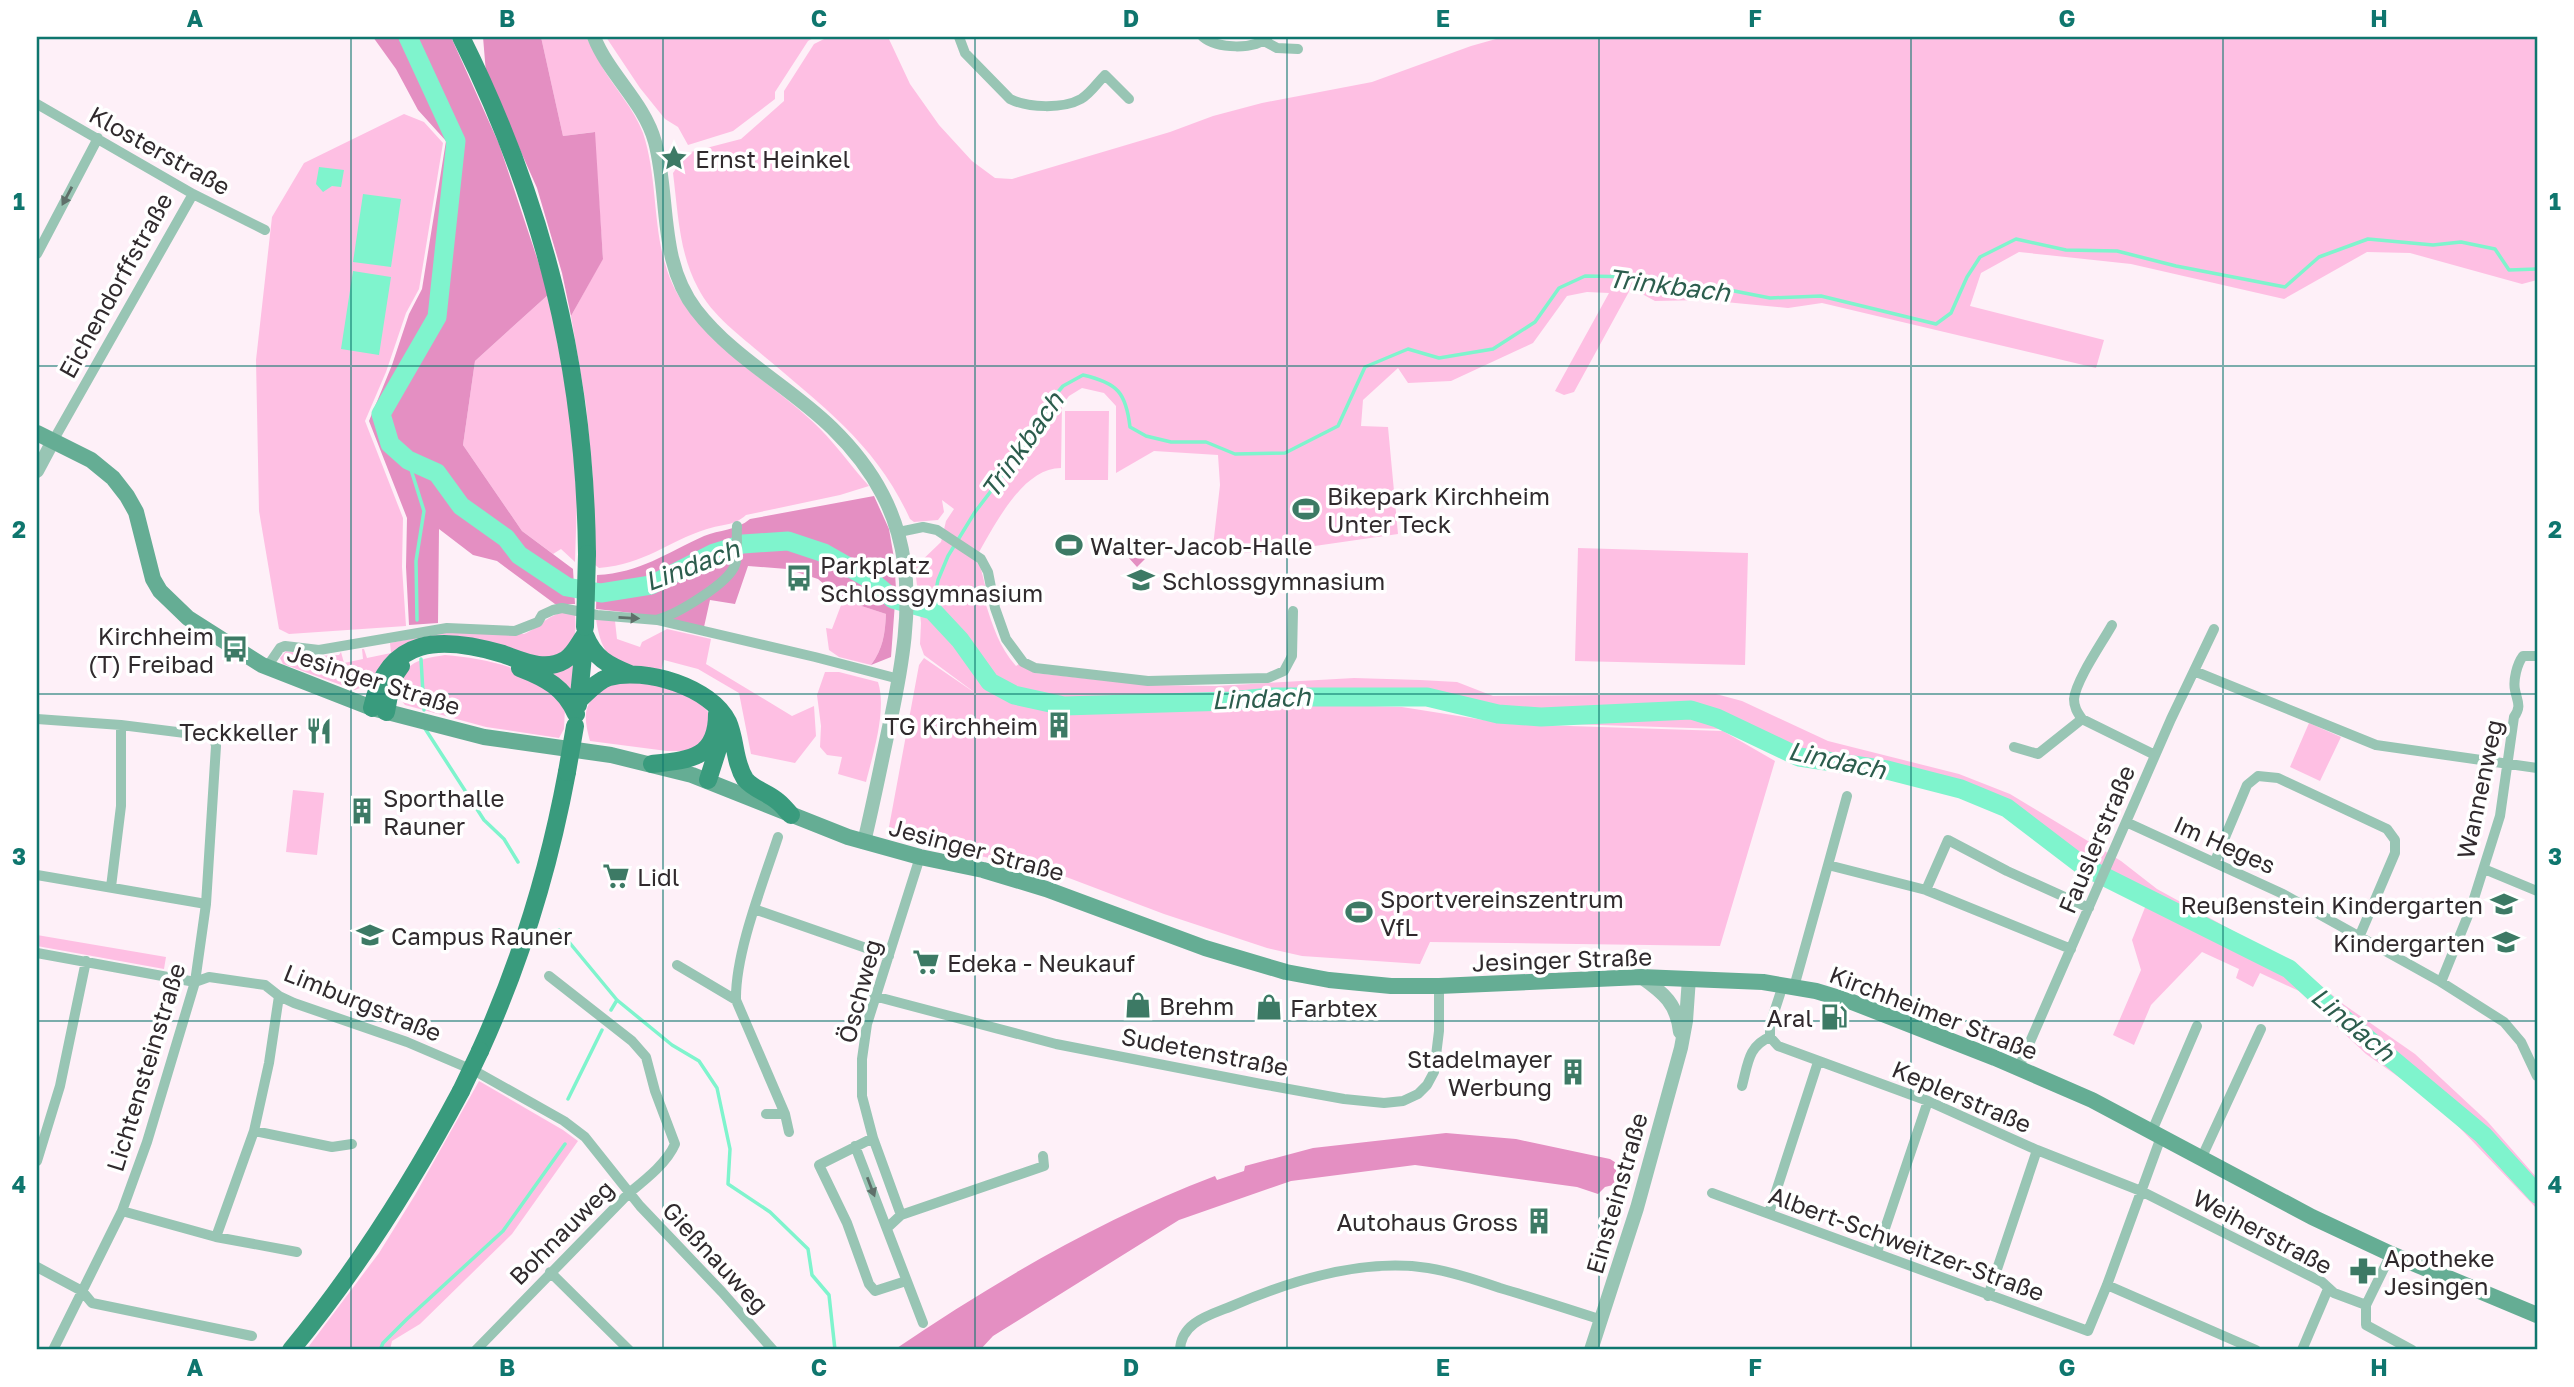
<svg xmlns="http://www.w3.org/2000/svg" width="2574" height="1387" font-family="'Golos Text',sans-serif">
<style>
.green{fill:#febfe3}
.forest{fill:#e48fc2}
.water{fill:#7ff4cd}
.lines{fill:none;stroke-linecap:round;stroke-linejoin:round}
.stream{stroke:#7ff4cd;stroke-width:3.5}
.river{stroke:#7ff4cd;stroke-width:19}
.minor{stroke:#98c5b4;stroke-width:10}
.tertiary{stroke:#98c5b4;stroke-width:14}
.secondary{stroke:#65ad94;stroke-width:16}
.primary{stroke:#399b7d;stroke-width:18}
.primary-bridge{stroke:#399b7d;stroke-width:18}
.oneway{fill:#5f706a}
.grid{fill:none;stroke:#0f766e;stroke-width:2;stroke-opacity:0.55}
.labels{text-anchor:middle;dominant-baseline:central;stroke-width:7;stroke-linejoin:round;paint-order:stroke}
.street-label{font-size:24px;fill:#302a2d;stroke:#fff}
.poi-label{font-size:24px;fill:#302a2d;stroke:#fff;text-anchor:start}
.water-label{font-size:26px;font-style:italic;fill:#2c5d4d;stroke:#fff}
.neatline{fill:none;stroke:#0f766e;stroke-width:2.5}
.grid-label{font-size:23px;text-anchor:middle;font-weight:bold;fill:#0f766e}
</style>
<rect width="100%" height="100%" fill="#fef0f8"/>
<path class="green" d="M541,37H586C592,48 598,59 604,70C617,91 634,109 643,133C661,187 649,248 680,298C713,351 768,380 812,421C833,440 850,465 869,486L840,495L746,515C734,526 722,524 707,529C666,542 646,564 599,568L595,565L593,478L586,405L571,316L603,258L594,132L563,136Z
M606,37H815L808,41L775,92V99L733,131L688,145L678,127L665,119L640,88Z
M828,37H888L910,84L939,125L972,161L995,178L1012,179L1170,132L1213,116L1262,103L1372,82L1471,46L1503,37H2537V280L2522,284L2410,253L2367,252L2284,299L2131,264L2019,252L1981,273L1970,306L2104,340L2096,368L1822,303L1788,308L1704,300L1655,301L1631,288L1574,392L1564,395L1555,391L1609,293L1587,292L1567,296L1533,343L1451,381L1408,383L1398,368L1363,400L1361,426L1388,427L1398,534L1280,551L1212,555L1220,485L1218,455L1154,451L1116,473V406L1104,393L1082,388L1069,396L1062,405L1061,468C1021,468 993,529 975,559L981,569L989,601L985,602C993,626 999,647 1016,666L1019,664L1035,673L1148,685L1216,686L1354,678L1420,680L1457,682L1493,696L1716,694L1742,701L1828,741L1959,774L2010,794L2121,861L2157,889L2299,967L2343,1004L2415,1054L2487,1121L2537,1178V1209L2437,1104L2366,1054L2299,991L2260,973L2253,987L2236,978L2239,969L2202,952L2151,1005L2134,1045L2113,1035L2141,970L2132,940L2146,905L2089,875L2005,812L1883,772L1795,764L1721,729L1509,722L1443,708L1390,702L1312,700L1145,710L1311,704L1402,707L1509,724L1723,731L1775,761L1720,946L1430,942L1420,964L1302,956L1267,948L1164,914L1053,872L902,839L890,833L889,827L919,665L924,658L978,695L924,655L920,644L921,623L915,567L941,542L946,521L954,509L942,500L944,512L938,520L914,522L910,519C877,446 824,407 765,357C741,336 712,316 698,288C679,253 678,212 673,173L687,153L741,139L784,101V91L814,44Z
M404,114L424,122L443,143L419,289L406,313L386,372L365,421L403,518L402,567L406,626L289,634L279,629L259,511L256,360L272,217L304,163Z
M549,294L570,413L577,498L575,562L561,549L553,554L522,531L463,445L475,361Z
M1065,411H1109L1108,480H1065Z
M1578,548L1748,553L1745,665L1575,661Z
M843,600L886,614C885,634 883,649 871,665L839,657L829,650L826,628L832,629Z
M565,612L575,614C577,640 574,647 552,660L441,639L372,683L355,690L283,664L280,658L286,651L318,656L339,655L341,652L344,663L363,659L362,649H364L367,658L391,653L390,643L450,631L524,634C540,627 547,615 565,612Z
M596,619L615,621L617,639L640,647L642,642L667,629L711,639L706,664L792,716L814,706L816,736L795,763L751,754L739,693L698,669L664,660L661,671C619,664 603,666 596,619Z
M445,655C480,658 518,665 547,686C554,691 560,701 565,708L564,729L559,738L486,727L405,705L397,695C404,663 413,660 445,655Z
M577,656L573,696L539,670Z
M825,672H839L878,682C887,710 873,754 866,782L838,774L842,757L827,755L820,747L821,726L817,695Z
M611,682L659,684L696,699L712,716L711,735L690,751H667L590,741C581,708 586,702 611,682Z
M2309,723L2341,737L2320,781L2290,767Z
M293,790L324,793L317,855L286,852Z
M37,935L166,957L164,969L37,946Z
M479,1081L563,1130L578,1141L512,1234L420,1324L392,1341L390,1350H306L379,1253L415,1195Z"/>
<path class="forest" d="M373,37H451L499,144L549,294L475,361L463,445L522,531L573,569L575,604H555L497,561L473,555L439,529L438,623L409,625L406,567L407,518L369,421L392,365L409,314L422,289L446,141L418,110L396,69Z
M483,37H541L563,136L595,132L603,259L571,316L562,273L537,188L486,73Z
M874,496L889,529L894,558L896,589L891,657L871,665C883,649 885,634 886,614L843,600L818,579L787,569L748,566L735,604L710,600L704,627L632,613L596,609L597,575C640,573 666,553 704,536C719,530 737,530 750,519Z
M1132,542V548L1141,558L1145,559L1137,567L1127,556H1121V551Z
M1446,1133L1516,1139L1610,1159L1632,1173L1629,1181L1605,1187L1598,1194L1577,1187L1415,1165L1291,1181L1179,1220L993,1336L980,1350H894C994,1282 1101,1219 1215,1176L1217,1180L1244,1171L1245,1166L1313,1148Z"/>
<path class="water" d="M319,167L344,170L341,187L332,186L323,192L316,184Z
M363,194L401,199L391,267L353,262Z
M353,271L391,277L379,355L341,349Z"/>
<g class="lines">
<path class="stream" d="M408,460L424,511L416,561L417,620
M932,610L938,580L948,556L975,512L1042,424L1047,405L1063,386L1083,375C1118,383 1126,393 1130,427L1146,436L1171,442H1206L1235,454L1285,453L1338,426L1365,367L1408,349L1439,358L1493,349L1535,322L1559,288L1585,276L1638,277L1674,284L1724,289L1770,298L1821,296L1936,324L1951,313L1967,277L1980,257L2016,239L2066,250L2117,251L2176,266L2285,287L2319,257L2368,239L2433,245L2461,242L2495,249L2509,270L2537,269
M421,659L424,710
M424,727L484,820L504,839L518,862
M559,930L617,1000L672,1045L699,1061L717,1088L730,1149L728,1184L770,1212L808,1249L812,1275L829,1295L835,1350
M611,1010L617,1000
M568,1099L602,1030
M380,1350L383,1343L407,1319L503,1231L565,1144"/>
<path class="river" d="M408,37L456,141L437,317L381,414L390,444L408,460L437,473L461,506L506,538L519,555L567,587L601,593L651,585L714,553L743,544L788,541L824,553L868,578L893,599L932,610L960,640L990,682L1014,695L1064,706L1230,701L1271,697H1427L1498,714L1541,717L1691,710L1717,718L1799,757L1887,770L1961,789L2007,808L2083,866L2289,969L2339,1015L2483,1135L2537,1194"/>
<path class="minor" d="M959,37L965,53L1010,99C1028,108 1063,109 1081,99C1090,94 1098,82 1105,75L1129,99
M1203,37C1217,49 1255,50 1268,37
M1264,41L1277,48L1298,49
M37,104L193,194L265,230
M37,254L98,138
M53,441L193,194
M899,532L923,527L937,530L981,559L988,572L995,608L1006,639L1023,662L1035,668L1148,681L1268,678L1284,671L1292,656L1293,611
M659,619C677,614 729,583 735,565C739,554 736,538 737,526
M2112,625C2102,643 2076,680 2074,699C2074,707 2077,712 2082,719L2155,755
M267,667L280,648L285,646L319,650L447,628L515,631L538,622L542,615L553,610L562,608L597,615L657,620L815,657L899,679
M2194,671L2376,745L2537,768
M37,719L121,725L201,735L214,738L216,746L206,904L195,982L147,1142L122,1211L53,1350
M2014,747L2038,754L2082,719
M2126,822L2283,894L2441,982L2504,1022L2521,1042L2537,1076
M778,837C763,883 735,953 736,1000L785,1114L789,1132
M2215,861L2247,785L2258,776L2278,778L2387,829L2395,840V853L2360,935
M1828,865L1847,796
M2484,869L2537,891
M37,875L206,904
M111,887L121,806V725
M1926,890L1948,840L2007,871L2089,908
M754,909L889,956
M37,953L195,982L209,977L265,985L279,996L294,1003L407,1042L475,1071L564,1121L585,1137L640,1206L722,1292L773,1350
M677,965L736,1000
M2441,982L2471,908L2500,816L2514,717C2522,706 2517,701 2515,690C2513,680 2517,664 2523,656H2537
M1783,985L1770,1025V1037L1778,1046L1928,1101L2037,1150L2141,1191L2322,1282L2334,1293L2366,1305V1325L2412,1350
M1794,987L1828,865L1926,890L2071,949
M874,996L1056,1044L1261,1084L1344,1099L1384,1103L1403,1101L1418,1094L1427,1085L1434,1072L1439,1031V986
M2019,1067L2171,719L2214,629
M1742,1086C1748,1064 1748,1046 1770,1037
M766,1114H785
M254,1131L332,1147L352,1144
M2152,1131L2197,1026
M873,1138L901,1215
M855,1146L923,1323
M2201,1159L2261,1029
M37,1161L60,1086L86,961
M1712,1193L2088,1331L2107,1285L2161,1137
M122,1211L216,1237L297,1252
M1769,1213L1818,1062
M887,1228L901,1215L1044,1166L1043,1156
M216,1237L254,1131L269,1063L279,996
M1877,1252L1928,1101
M37,1267L82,1291L92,1303L252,1336
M550,1272L629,1350
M906,1281L875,1291L869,1284L847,1223L819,1165L873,1138L862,1096V1059L867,1024L920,857
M2107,1285L2256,1350
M1988,1296L2037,1150
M2366,1305L2391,1254
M476,1350L629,1193C645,1180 667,1163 675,1144L655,1091L646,1057L632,1041L549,976
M1180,1350C1181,1322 1210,1315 1232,1306C1292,1280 1363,1258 1428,1268C1453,1272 1477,1280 1500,1288C1534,1298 1568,1309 1602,1320
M2302,1350L2328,1289"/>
<path class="tertiary" d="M594,37C609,75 644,102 655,142C670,198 658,261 696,310C733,358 789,386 832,428C922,516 915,604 891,718C882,759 874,801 864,842
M37,471L53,441
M1641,977C1664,993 1677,1004 1680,1032
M1591,1350L1637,1208L1681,1048L1686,1021L1689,978"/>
<path class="secondary" d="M37,433L91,460L113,478L127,496L136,512L153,579L160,591L188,618L262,665L372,708L484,737L611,755L692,775L848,837L920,857L983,870L1046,889L1205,948L1286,972L1329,980L1391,986H1439L1641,977L1763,982L1816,991L1852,1002L1995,1058L2092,1100L2312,1217L2391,1254L2537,1315"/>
<path class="primary" d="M461,37C544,204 585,367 587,554
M585,635C594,658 608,665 630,674
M520,668C546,678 565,688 576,714
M579,700C588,692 597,681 609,677C645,667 711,687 728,722C736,740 734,762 745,779C753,789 766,792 776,800C782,804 786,810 791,815
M578,705L585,636
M372,708C388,635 442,636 503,654C523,661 545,672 565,660C574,655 579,643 585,635
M386,712L392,679L401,666
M652,764C689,760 717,759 717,714
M708,780L723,733
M480,1051C521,961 549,869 567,772
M291,1350C357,1270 412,1183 461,1091"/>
<path class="primary-bridge" d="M585,627L587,554
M567,772L575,726
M461,1091L480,1051"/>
</g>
<defs><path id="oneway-solid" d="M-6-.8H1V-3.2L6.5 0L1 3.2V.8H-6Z" transform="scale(1.75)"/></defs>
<g class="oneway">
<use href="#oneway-solid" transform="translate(67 196) rotate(118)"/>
<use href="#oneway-solid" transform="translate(629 618) rotate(3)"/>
<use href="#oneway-solid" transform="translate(871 1187) rotate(69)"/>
</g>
<path class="grid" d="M351,37V1350M663,37V1350M975,37V1350M1287,37V1350M1599,37V1350M1911,37V1350M2223,37V1350M37,366H2537M37,694H2537M37,1021H2537"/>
<defs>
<g id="sight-bare" transform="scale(2.1)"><path d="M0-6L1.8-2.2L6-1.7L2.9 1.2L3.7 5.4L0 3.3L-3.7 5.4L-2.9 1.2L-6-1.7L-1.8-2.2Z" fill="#3d7a65" stroke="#fff" stroke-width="2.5" paint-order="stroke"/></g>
<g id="stadium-bare" transform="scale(2.1)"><path d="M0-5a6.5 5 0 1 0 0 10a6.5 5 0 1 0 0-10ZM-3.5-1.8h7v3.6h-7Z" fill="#3d7a65" stroke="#fff" stroke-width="2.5" paint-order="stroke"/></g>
<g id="bus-bare" transform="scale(2.1)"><path d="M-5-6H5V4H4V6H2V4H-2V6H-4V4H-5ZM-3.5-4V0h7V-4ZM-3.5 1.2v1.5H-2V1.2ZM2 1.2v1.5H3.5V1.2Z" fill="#3d7a65" stroke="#fff" stroke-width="2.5" paint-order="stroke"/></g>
<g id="school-bare" transform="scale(2.1)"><path d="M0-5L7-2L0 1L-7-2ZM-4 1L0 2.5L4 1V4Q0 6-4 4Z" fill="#3d7a65" stroke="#fff" stroke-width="2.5" paint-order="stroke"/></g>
<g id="building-bare" transform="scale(2.1)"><path d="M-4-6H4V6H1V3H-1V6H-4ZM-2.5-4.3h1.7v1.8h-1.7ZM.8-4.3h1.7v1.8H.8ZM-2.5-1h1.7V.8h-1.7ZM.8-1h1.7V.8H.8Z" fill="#3d7a65" stroke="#fff" stroke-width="2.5" paint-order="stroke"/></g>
<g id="restaurant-bare" transform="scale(2.1)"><path d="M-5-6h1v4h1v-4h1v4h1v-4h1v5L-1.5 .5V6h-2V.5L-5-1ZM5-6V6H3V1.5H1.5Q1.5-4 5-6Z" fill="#3d7a65" stroke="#fff" stroke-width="2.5" paint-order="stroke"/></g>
<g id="supermarket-bare" transform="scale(2.1)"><path d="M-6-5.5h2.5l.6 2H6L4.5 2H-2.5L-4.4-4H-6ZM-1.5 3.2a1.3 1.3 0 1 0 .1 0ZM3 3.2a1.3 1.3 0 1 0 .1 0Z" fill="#3d7a65" stroke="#fff" stroke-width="2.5" paint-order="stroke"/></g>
<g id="shop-bare" transform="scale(2.1)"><path d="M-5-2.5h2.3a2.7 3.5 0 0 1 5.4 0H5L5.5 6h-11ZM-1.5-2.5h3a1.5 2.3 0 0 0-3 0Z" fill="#3d7a65" stroke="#fff" stroke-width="2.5" paint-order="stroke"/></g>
<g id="fuel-bare" transform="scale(2.1)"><path d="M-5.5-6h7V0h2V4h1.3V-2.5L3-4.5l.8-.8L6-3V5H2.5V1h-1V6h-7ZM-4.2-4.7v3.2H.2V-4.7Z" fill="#3d7a65" stroke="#fff" stroke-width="2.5" paint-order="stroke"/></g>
<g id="pharmacy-bare" transform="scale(2.1)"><path d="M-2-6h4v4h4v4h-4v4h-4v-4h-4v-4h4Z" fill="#3d7a65" stroke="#fff" stroke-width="2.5" paint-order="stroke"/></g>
</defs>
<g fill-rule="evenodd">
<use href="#sight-bare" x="674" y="158"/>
<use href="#stadium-bare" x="1306" y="509"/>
<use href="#stadium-bare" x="1069" y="545"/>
<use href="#bus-bare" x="799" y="578"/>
<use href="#school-bare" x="1141" y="580"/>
<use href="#bus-bare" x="235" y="649"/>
<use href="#building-bare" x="1059" y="725"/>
<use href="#restaurant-bare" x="319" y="731"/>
<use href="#building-bare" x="362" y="811"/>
<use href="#supermarket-bare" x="616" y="876"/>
<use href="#school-bare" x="2504" y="904"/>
<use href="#stadium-bare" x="1359" y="912"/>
<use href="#school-bare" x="370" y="935"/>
<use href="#school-bare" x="2506" y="942"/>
<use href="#supermarket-bare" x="926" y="962"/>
<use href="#shop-bare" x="1138" y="1005"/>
<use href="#shop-bare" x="1269" y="1007"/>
<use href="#fuel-bare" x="1834" y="1017"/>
<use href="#building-bare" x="1573" y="1072"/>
<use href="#building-bare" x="1539" y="1221"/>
<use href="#pharmacy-bare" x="2363" y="1271"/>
</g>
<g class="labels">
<g class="street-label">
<text transform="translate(160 150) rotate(29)">Klosterstraße</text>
<text transform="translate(115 285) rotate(-61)">Eichendorffstraße</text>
<text transform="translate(374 679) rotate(18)">Jesinger Straße</text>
<text transform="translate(2479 789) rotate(-78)">Wannenweg</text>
<text transform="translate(2096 839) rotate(-67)">Fauslerstraße</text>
<text transform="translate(2225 844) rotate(24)">Im Heges</text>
<text transform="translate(977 849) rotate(15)">Jesinger Straße</text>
<text transform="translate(1562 959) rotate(-2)">Jesinger Straße</text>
<text transform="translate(859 991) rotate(-75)">Öschweg</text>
<text transform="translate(363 1002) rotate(22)">Limburgstraße</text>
<text transform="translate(1934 1012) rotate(21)">Kirchheimer Straße</text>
<text transform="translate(1205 1051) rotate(11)">Sudetenstraße</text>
<text transform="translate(145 1067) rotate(-73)">Lichtensteinstraße</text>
<text transform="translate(1962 1096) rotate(23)">Keplerstraße</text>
<text transform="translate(1616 1193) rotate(-74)">Einsteinstraße</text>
<text transform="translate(2263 1231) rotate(28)">Weiherstraße</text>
<text transform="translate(561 1232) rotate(-45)">Bohnauweg</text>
<text transform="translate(1907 1243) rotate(20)">Albert-Schweitzer-Straße</text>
<text transform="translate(716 1257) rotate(47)">Gießnauweg</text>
</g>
<g class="poi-label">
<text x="695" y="158">Ernst Heinkel</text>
<text x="1327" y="495">Bikepark Kirchheim<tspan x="1327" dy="28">Unter Teck</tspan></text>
<text x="1090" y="545">Walter-Jacob-Halle</text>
<text x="820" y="564">Parkplatz<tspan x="820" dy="28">Schlossgymnasium</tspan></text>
<text x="1162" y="580">Schlossgymnasium</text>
<text x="214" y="635" text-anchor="end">Kirchheim<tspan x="214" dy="28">(T) Freibad</tspan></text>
<text x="1038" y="725" text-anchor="end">TG Kirchheim</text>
<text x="298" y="731" text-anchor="end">Teckkeller</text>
<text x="383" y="797">Sporthalle<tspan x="383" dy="28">Rauner</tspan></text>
<text x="637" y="876">Lidl</text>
<text x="1380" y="898">Sportvereinszentrum<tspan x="1380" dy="28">VfL</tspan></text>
<text x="2483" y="904" text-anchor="end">Reußenstein Kindergarten</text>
<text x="391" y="935">Campus Rauner</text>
<text x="2485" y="942" text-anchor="end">Kindergarten</text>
<text x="947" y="962">Edeka - Neukauf</text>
<text x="1159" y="1005">Brehm</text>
<text x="1290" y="1007">Farbtex</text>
<text x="1813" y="1017" text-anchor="end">Aral</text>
<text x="1552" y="1058" text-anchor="end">Stadelmayer<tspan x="1552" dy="28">Werbung</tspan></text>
<text x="1518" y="1221" text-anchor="end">Autohaus Gross</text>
<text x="2384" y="1257">Apotheke<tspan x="2384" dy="28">Jesingen</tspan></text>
</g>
<g class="water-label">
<text transform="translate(1669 285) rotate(7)">Trinkbach</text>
<text transform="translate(1022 445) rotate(-55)">Trinkbach</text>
<text transform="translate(692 565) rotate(-21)">Lindach</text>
<text transform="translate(1261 698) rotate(-2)">Lindach</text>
<text transform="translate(1837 760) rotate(12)">Lindach</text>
<text transform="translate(2353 1024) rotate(40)">Lindach</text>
</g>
</g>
<rect width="2574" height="1387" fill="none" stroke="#ffffff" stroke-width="77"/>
<rect x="38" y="38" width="2498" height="1310" class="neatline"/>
<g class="grid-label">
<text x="195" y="27">A</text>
<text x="507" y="27">B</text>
<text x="819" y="27">C</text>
<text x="1131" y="27">D</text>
<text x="1443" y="27">E</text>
<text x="1755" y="27">F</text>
<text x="2067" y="27">G</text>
<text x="2379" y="27">H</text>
<text x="19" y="210">1</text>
<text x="2555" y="210">1</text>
<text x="19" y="538">2</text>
<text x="2555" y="538">2</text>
<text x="19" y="865">3</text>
<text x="2555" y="865">3</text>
<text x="19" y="1193">4</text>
<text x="2555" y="1193">4</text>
<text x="195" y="1376">A</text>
<text x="507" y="1376">B</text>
<text x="819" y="1376">C</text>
<text x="1131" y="1376">D</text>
<text x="1443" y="1376">E</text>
<text x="1755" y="1376">F</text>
<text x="2067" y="1376">G</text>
<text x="2379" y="1376">H</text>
</g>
</svg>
